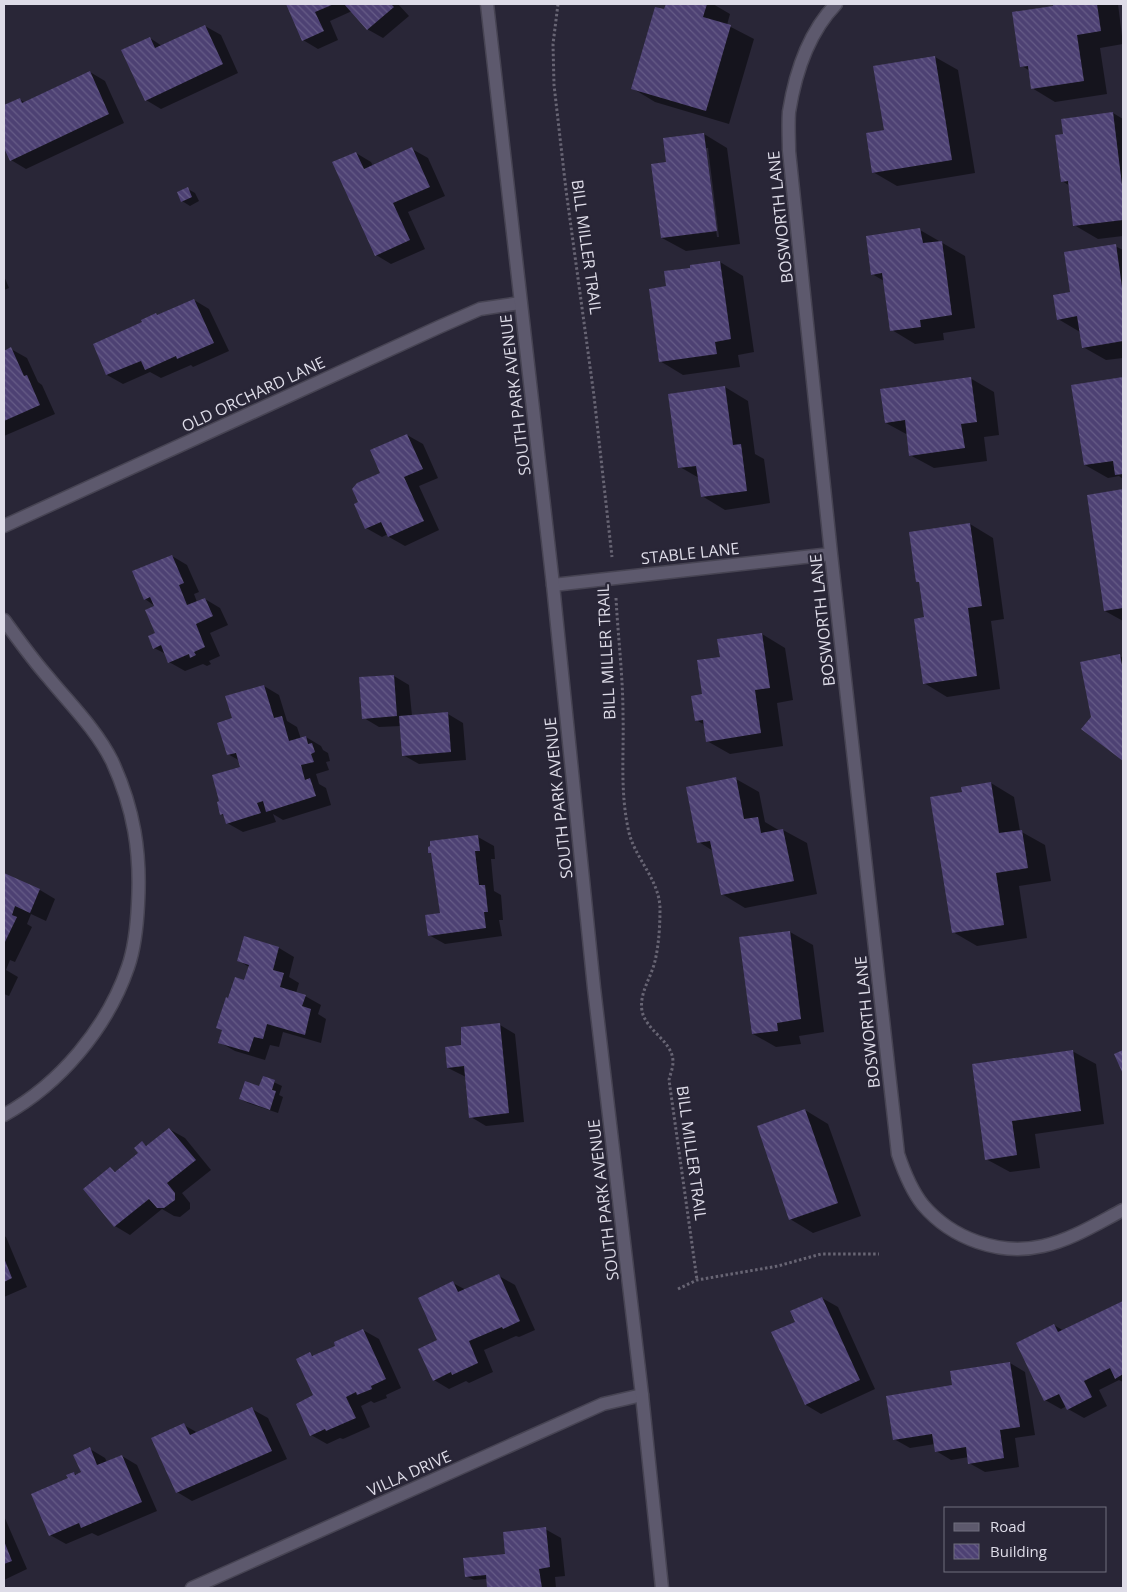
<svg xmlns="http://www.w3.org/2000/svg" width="1127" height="1592" font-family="'Open Sans',sans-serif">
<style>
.shadow{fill:#0007;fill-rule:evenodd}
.building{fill:url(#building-back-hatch)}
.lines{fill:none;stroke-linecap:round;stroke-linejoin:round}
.minor-casing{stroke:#474453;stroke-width:15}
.secondary-casing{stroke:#474453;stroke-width:15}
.path{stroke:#686574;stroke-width:3;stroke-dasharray:2.5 2.5;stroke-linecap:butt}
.minor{stroke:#5d596d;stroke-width:12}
.secondary{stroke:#5d596d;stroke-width:12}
.labels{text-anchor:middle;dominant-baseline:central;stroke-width:4.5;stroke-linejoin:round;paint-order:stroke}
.street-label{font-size:16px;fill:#dedce8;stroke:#292637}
</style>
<defs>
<pattern id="building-back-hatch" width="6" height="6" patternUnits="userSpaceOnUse" patternTransform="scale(1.25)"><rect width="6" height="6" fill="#4d4173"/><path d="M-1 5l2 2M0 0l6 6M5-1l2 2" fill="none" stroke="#665c87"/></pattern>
</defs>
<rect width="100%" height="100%" fill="#292637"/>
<path class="shadow" d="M287,4H398L409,16L383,38L367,29L352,11L330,21L338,40L318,49L303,40Z
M667,4H713L730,14L727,25L754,39L729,124L655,102L632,88Z
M1054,4H1118L1123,44L1100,48L1107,94L1055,102L1032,88L1030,71L1022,66L1055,7Z
M205,26L221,35L238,73L161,109L146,100L150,38L162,46Z
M935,57L958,70L975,173L897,186L873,172L885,131Z
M90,72L105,81L124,123L26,169L11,160L4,145V106L19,99L26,103Z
M1113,113L1123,119V236L1098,239L1074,225L1070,186L1062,181L1064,135Z
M704,134L727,148L740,244L686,251L662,238L667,163ZM705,148H708L719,237H717Z
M412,149L428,158L445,196L408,212L425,249L391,264L376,255L356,153L371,162L373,166Z
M188,189L195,193L199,201L190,206L182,201Z
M920,230L965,256L975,328L943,333L944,340L915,344L892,330L884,281L872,274Z
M1115,246L1123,250V358L1106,360L1083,347L1080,332L1058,319L1072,293Z
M720,262L743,276L754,352L738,355L740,367L683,375L660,361L667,287L691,269Z
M4,276L9,288L4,290Z
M194,300L209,309L229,351L193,367L191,365L161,378L150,372L123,384L107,375L144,323L156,314L159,316Z
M11,349L27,358L38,382L42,385L55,414L4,436V352Z
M970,378L994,392L999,435L984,437L987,461L934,468L910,455L908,435L886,423Z
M1123,378V479L1119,476L1108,478L1085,465L1072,386Z
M725,387L748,401L755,454L764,459L770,503L725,510L702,496L699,478L680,467Z
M407,435L423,444L438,478L419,486L439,530L405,546L389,537L388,534L382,537L366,528Z
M1123,491V621L1105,611L1088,496Z
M970,524L993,538L1004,619L991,621L1000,689L947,697L924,683L926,618L921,583L917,581Z
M172,556L187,565L199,592L194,594L197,602L205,599L220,608L228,625L210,633L220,656L209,661L211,664L207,666L203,664L185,671L169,662L166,654L154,648L157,634L156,607L145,599Z
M762,634L785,648L793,700L777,703L783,746L730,754L707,741L705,725L696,720L703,695L721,658Z
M1120,656L1123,658V759L1083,729L1092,717Z
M394,676L409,685L412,716L448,714L463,723L466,760L419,764L403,755L401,726L379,727L364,718Z
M264,686L279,695L287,721L297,727L301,739L306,737L321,746L323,750L328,753L330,761L326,762L329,770L316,774L319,784L326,788L331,805L283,820L273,814L276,822L243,832L227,823L224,816L221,814L241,768L240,761L228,754L233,719Z
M736,779L759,792L765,822L780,831L783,830L807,843L817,894L745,908L722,894L713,851L699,842Z
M991,783L1014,797L1020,831L1045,845L1051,881L1019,886L1027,938L977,946L953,932L963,793Z
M478,837L494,846L495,859H491L494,891L501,895L503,920H499L502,936L445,944L429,935L441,914L433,854L430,853Z
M4,874L40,890L55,899L46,921L31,914L27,924L32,927L15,962L10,960L6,970L18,977L9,996L4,994Z
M790,932L813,945L824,1032L799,1036L801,1044L776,1047L753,1034L740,939Z
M245,938L279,948L294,957L289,977L299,983L296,993L305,996L321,1005L318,1014L326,1019L321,1043L283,1032L279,1047L270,1045L265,1060L235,1051L219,1042L223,1030L218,1028L229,1000L245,982L249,967L238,960Z
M500,1025L515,1034L524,1122L486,1126L471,1117L466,1077L448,1068L463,1046Z
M1072,1051L1096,1064L1104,1124L1035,1134L1040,1168L1010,1172L986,1159L974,1065Z
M263,1077L282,1086L279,1095L283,1097L278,1113L248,1103L240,1099L260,1087Z
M805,1110L828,1124L861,1216L813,1233L790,1219Z
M169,1129L185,1138L211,1170L182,1193L190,1203V1209L180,1217L174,1216L162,1209L130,1235L115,1226L110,1169L117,1172L140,1153L142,1143L148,1146Z
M4,1236L6,1237L27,1287L4,1297Z
M499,1276L515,1285L535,1330L519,1337L516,1336L484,1350L493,1372L469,1383L466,1381L449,1389L434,1380L453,1283L466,1290Z
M822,1298L838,1307L875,1389L821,1414L806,1405L797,1322Z
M1123,1302V1382L1119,1380L1099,1390L1107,1406L1084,1418L1068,1409L1067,1406L1061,1409L1045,1400L1054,1325L1064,1331Z
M363,1330L379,1339L401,1388L386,1395L387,1398L374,1403L371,1401L361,1406L370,1427L343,1439L340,1438L327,1444L311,1435L315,1396L310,1354L314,1356L337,1346Z
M1010,1363L1025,1372L1035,1435L1015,1438L1019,1467L985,1472L969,1463V1457L951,1460L936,1451L935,1444L910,1448L894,1439L953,1386Z
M252,1409L268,1418L287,1459L192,1501L177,1492L184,1425L198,1433Z
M90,1449L105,1458L107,1462L122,1456L137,1465L157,1511L98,1536L92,1533L66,1544L50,1535L69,1478L74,1473L77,1475L83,1473Z
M4,1516L27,1569L4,1580Z
M545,1529L561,1538L565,1576L555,1577L556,1588H488L487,1579L474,1580L466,1576L506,1555Z"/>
<path class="building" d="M286,4H334L315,12L324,31L302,41Z
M344,4H391L394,7L367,30Z
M666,4H707L703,17L731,25L706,111L631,89L655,7L664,9Z
M1053,4H1097L1101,31L1077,35L1084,81L1031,89L1028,66L1020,67L1012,12L1053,6Z
M205,25L223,64L145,101L121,50L150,37L155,48Z
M935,56L952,160L872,173L866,133L884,130L873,66Z
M90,71L109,114L10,161L4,148V105L20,98L22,103Z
M1113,112L1123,193V220L1073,226L1068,181L1061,182L1055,135L1063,134L1061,119Z
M704,133L717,231L661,238L651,164L666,162L663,138Z
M412,147L430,187L393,203L410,240L375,256L332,162L356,152L364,169Z
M188,187L192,197L181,202L177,192Z
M920,228L923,243L942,241L952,315L920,320L921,327L890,331L882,273L871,275L866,236Z
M1116,244L1123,294V341L1082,348L1077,316L1057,320L1053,295L1070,292L1064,252Z
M720,261L731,339L715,342L717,354L659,362L649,289L666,286L664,271L690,268V265Z
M194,299L214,343L177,359L176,356L145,370L141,361L106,375L93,344L142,322L141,320L156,313L157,315Z
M11,347L24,376L27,375L40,405L4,421V351Z
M971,377L977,422L961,424L965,448L909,456L905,420L885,423L880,389Z
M1123,377V474L1115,475L1113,461L1084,465L1071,385Z
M725,386L733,445L741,444L747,491L701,497L696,466L678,468L668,394Z
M407,434L423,469L404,477L424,521L388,537L381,522L365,529L354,504L358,502L352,489L357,483L380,473L370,450Z
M1123,489V608L1104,611L1087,495Z
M970,523L982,606L968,608L977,676L923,684L914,619L924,617L919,582H916L909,532Z
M172,555L184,583L179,585L187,605L205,598L213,616L196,624L205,647L194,652L196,655L190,658L189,654L168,663L161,645L153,649L148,636L155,633L145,610L154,606L150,597L144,600L132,571Z
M762,633L770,688L755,690L761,733L706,742L703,720L695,721L691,696L702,694L697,660L720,657L717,639Z
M1120,654L1123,671V761L1081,729L1091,717L1080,662Z
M394,675L397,716L362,719L359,677Z
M264,685L274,718L282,716L289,741L306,736L308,744L312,743L315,752L311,754L314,762L301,765L305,780L310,778L316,796L266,812L263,801L257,803L261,813L226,824L223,814L220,815L217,802L219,801L212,775L240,767L236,753L227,755L217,723L232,718L225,696Z
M448,712L451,752L402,756L399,716Z
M736,777L744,819L758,817L761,833L783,829L794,881L721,895L710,841L697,843L686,787Z
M991,782L999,833L1022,830L1028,868L996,873L1004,925L952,933L930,797L962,792L961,787Z
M478,835L480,851H475L479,885H485L488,912H484L486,928L428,936L425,915L440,913L431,853H428V847L430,846V841Z
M4,873L40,889L30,913L15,906L12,915L17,917L4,944Z
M790,931L801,1019L777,1023L778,1031L752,1034L739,937Z
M244,936L279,947L273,970L284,973L280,987L306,995L302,1006L311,1009L305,1035L267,1024L263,1039L254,1037L249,1052L218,1043L222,1030L216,1028L226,997L228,998L235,977L244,980L249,965L237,961Z
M500,1023L509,1113L469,1118L464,1066L447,1068L445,1047L461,1045V1027Z
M1073,1050L1081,1111L1012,1121L1017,1155L985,1160L972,1064Z
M1123,1050V1074L1114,1054Z
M263,1076L275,1080L272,1090L276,1091L270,1110L239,1099L245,1081L259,1086Z
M805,1109L838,1203L789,1220L757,1126Z
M169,1128L196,1160L167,1183L175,1193V1200L164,1208H157L149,1199L114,1227L83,1189L110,1167L115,1172L138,1153L134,1148L142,1141L146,1146Z
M4,1258L12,1278L4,1282Z
M499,1274L520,1321L503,1329L502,1327L469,1341L478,1363L452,1375L451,1372L433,1381L418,1349L437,1340L418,1298L453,1281L458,1292Z
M822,1297L860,1380L805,1405L771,1332L795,1322L790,1311Z
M1123,1301V1374L1115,1379L1110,1368L1084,1381L1092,1397L1067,1410L1059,1394L1044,1401L1016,1343L1054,1324L1058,1332Z
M363,1329L386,1379L371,1386L372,1389L357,1395L356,1392L346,1397L356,1418L326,1431L325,1429L310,1436L296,1404L313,1395L296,1359L310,1352L312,1356L335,1346L334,1342Z
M1010,1362L1020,1427L1000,1430L1004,1458L968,1464L966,1447L935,1452L932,1434L893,1440L886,1396L952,1385L950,1371Z
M252,1407L272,1451L176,1493L151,1438L184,1423L190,1435Z
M90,1447L97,1465L122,1455L142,1502L81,1528L79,1523L49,1536L31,1494L68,1478L66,1475L74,1472L75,1475L81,1472L73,1455Z
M546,1527L550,1567L539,1569L542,1588H487L486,1575L465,1577L463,1558L505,1554L503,1532Z
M4,1541L12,1561L4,1564Z"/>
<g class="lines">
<g class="minor-casing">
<path id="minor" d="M836,4C809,32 795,74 789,112C788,125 789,139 789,151L831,554L898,1154C904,1172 911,1190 923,1205C952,1239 1000,1256 1043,1246C1071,1240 1098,1223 1123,1210
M4,526L439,327L480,309L520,303
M553,585L831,554
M4,620C18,639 32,659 48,677C70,704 96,729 112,761C134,809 141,852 138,904C137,925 135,947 128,967C107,1028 60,1084 4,1115
M192,1588L603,1404L642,1395"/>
</g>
<g class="secondary-casing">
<path id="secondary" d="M487,4L553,585L594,988L642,1395L662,1588"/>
</g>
<path class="path" d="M558,4L553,44L554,85L566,190L594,396L612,557
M616,598C618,637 623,676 623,715C624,753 620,790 628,828C633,857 659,878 660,908C660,925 659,944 655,961C651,978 639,993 642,1011C646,1031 673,1041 673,1062C673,1068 670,1075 669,1080L697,1280
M678,1289L697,1280L778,1266L821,1254H879"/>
<use href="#minor" class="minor"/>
<use href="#secondary" class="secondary"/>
</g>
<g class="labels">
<g class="street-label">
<text transform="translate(780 217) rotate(-96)">BOSWORTH LANE</text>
<text transform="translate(587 247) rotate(82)">BILL MILLER TRAIL</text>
<text transform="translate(253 394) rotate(-25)">OLD ORCHARD LANE</text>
<text transform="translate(515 395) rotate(-97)">SOUTH PARK AVENUE</text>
<text transform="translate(690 553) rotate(-6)">STABLE LANE</text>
<text transform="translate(822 620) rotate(-96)">BOSWORTH LANE</text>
<text transform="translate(606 652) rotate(-93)">BILL MILLER TRAIL</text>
<text transform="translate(558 798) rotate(-96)">SOUTH PARK AVENUE</text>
<text transform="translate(867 1022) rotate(-96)">BOSWORTH LANE</text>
<text transform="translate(692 1153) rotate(82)">BILL MILLER TRAIL</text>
<text transform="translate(603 1200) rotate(-97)">SOUTH PARK AVENUE</text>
<text transform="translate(409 1473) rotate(-24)">VILLA DRIVE</text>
</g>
</g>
<rect width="1127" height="1592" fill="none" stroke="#dedce8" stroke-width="10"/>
<rect x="944" y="1507" width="162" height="65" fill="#292637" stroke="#716f7e"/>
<rect x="954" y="1523" width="25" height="8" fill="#5d596d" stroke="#716f7e"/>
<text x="990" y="1532" font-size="15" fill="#dedce8">Road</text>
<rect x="954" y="1544" width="25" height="15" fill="url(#building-back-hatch)" stroke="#716f7e"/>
<text x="990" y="1557" font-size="15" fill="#dedce8">Building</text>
</svg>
